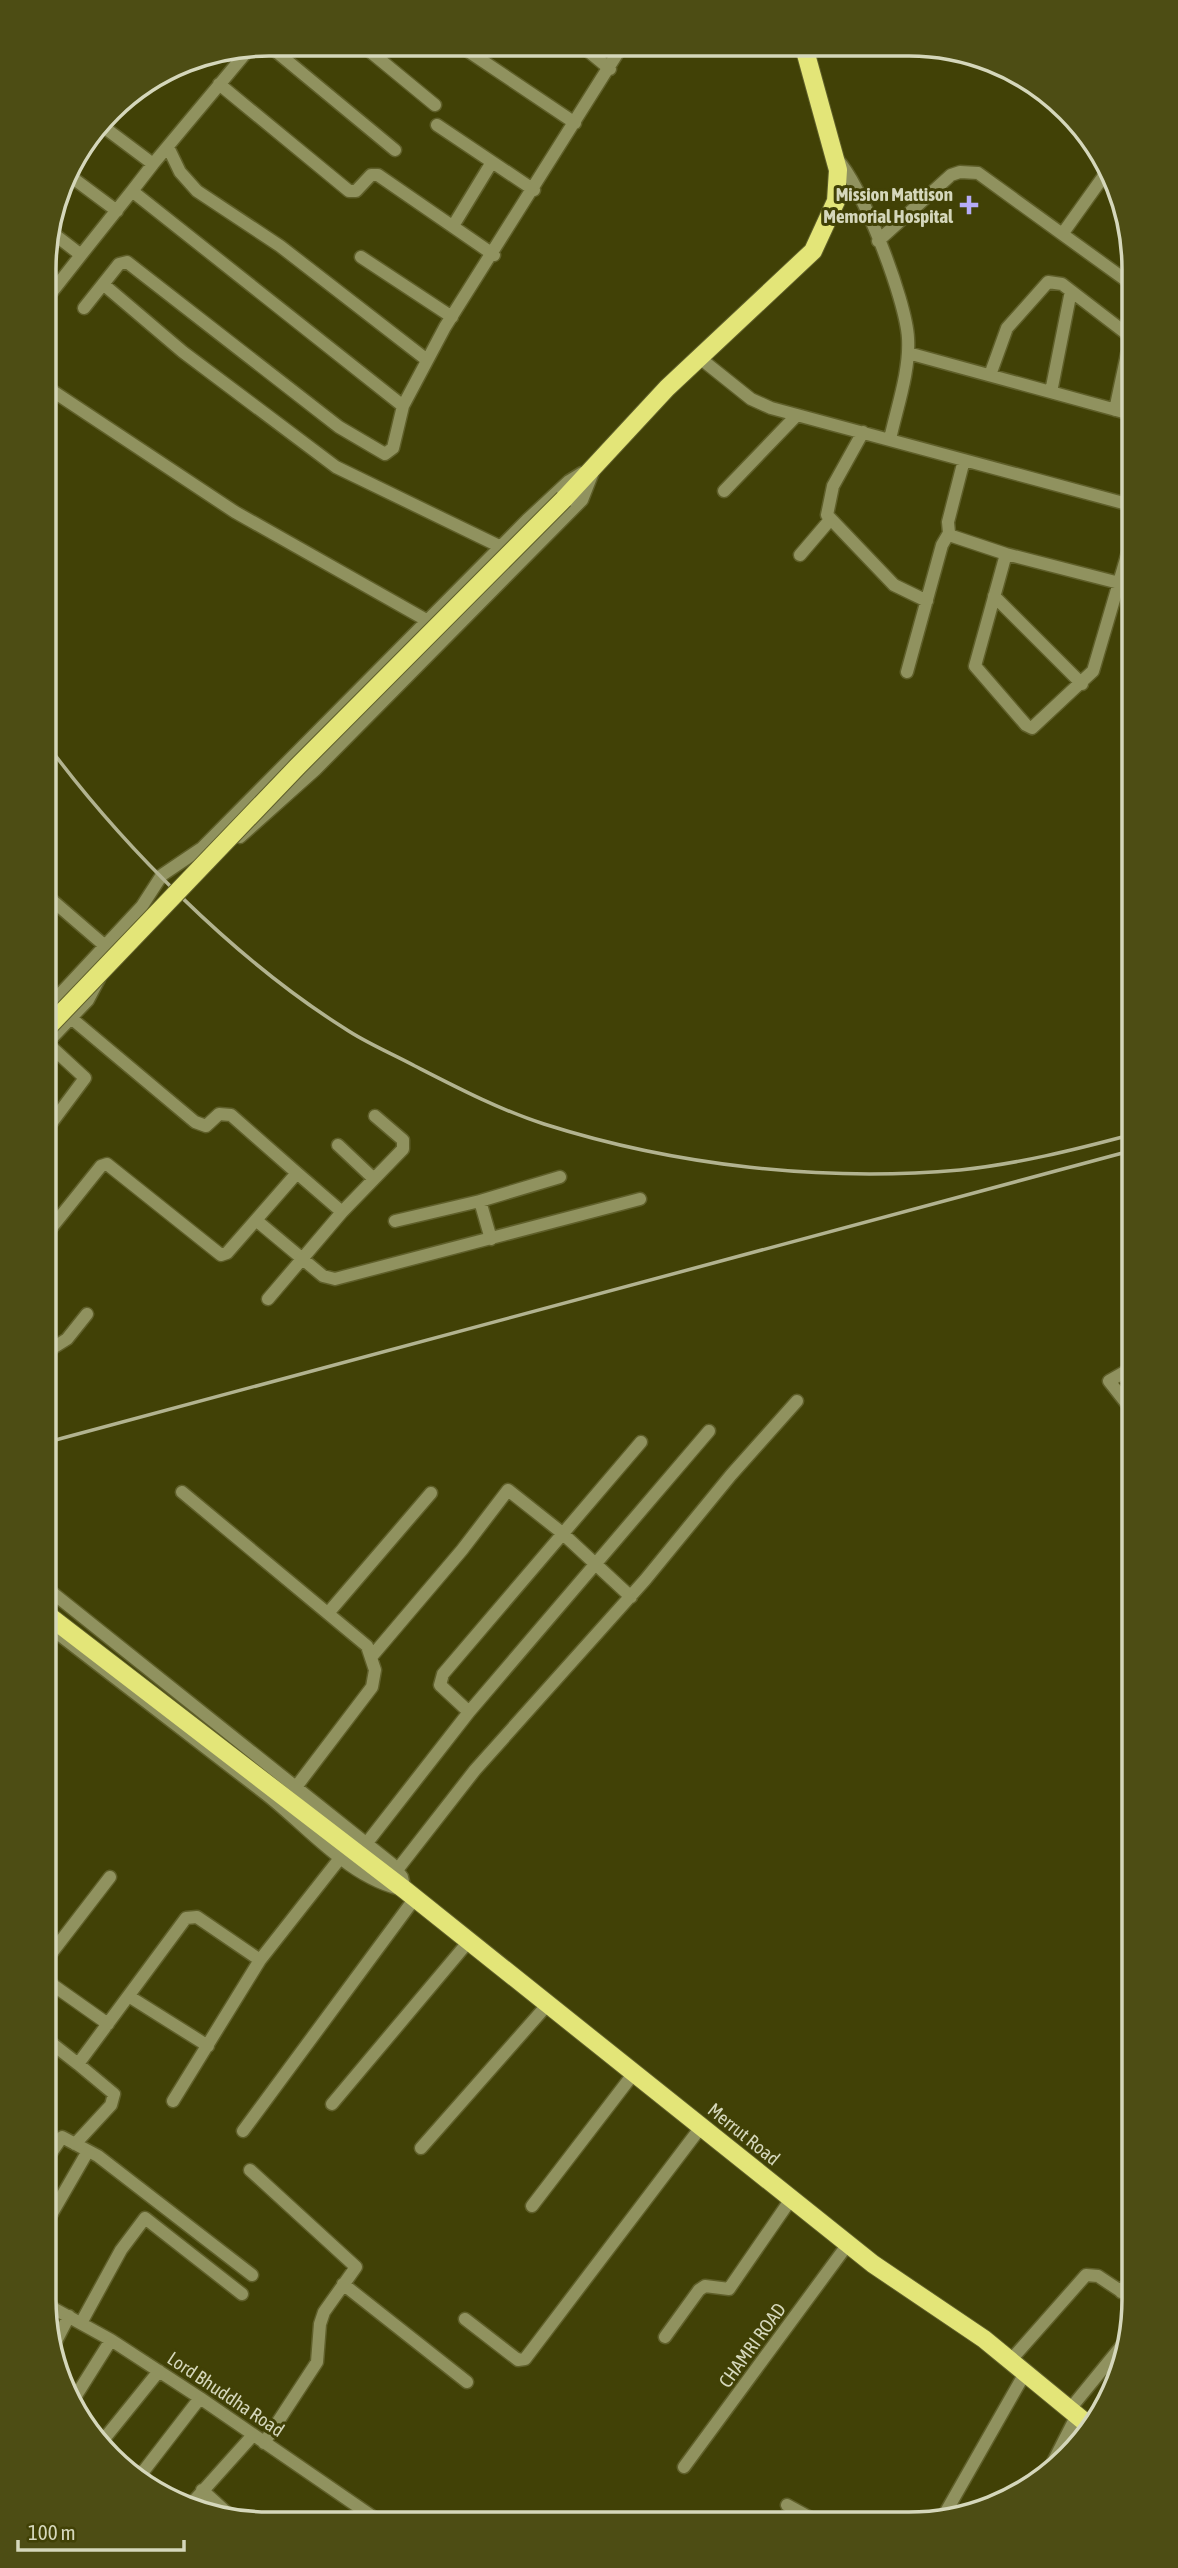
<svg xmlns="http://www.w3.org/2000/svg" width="1178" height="2568" font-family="'Asap Condensed',sans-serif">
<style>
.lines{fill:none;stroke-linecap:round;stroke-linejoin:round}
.minor-casing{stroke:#5f5f2a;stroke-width:15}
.major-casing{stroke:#5f5f2a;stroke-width:20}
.minor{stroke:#90925f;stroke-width:12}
.major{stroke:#e3e578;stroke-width:18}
.rail{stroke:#b2b390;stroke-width:3.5}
.major-bridge-casing{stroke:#5f5f2a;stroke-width:20;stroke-linecap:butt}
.major-bridge{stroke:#e3e578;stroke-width:18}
.poi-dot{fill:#b6acf8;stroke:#414106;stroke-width:2.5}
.labels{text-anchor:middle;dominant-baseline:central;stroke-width:6;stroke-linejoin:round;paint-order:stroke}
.poi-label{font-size:19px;font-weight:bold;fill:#d5d7bb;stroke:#414106;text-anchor:end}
.street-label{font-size:19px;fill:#d5d7bb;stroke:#414106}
.rim{fill:none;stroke:#d5d7bb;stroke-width:3.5}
</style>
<rect width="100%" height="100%" fill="#414106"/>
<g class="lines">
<g class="minor-casing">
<path id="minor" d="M267,44L395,150
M361,44L435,105
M459,45L575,123
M582,46L610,69
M219,84L349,191H356L371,175H378L494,255
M101,125L153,164L250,48
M437,125L534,190
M168,147L180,172L197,191L280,246L427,360
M837,159C862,186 906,300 908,338C910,371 897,407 890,439
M66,173L117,211
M132,191L153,164
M453,226L492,162
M50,231L81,255L132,191L403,406L445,327L622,46
M1063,233L1108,170
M878,241L951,175L960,172L978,173L1127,281
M361,257L452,317
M103,284L183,352L336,467L501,547
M44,302L81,255
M84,308L119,264L127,262L339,427L385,454L393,448L403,406
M908,353L1127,413
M701,359L751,399L771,408L1127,504
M990,375L1007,328L1048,282L1062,284L1127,334
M45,386L235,512L428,621
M1051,392L1071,291
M1115,410L1127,354
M863,432L833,486L827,515L894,585L927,601
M964,460L948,522L949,533L952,536L1006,554L1127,585
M724,491L797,415
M1006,554L975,666L1026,725L1032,728L1093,671L1128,552
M800,555L829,521
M994,596L1082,684
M907,672L942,545L949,533
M240,837L315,770L582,500L593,472
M46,895L104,945
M47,1008L142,906L162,875L202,848L527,520L569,481L582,473
M71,1018L195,1122L206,1126L219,1114L231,1115L297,1173
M47,1043L85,1078L47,1129
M47,1043L88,1000L99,979
M338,1145L374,1179
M342,1212L403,1149V1140L375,1116
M256,1220L323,1276L335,1279L640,1199
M395,1221L480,1201
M48,1232L101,1166L107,1164L221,1255L227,1253L297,1173L342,1212L268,1299
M491,1239L480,1201L560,1177
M1130,1314V1332
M48,1351L67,1339L87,1314
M1130,1369L1109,1381L1131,1409
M641,1442L443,1674L440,1685L469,1712L709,1431
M182,1492L367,1646L375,1670L372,1687L296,1787
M49,1590L392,1864L402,1877L405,1890C351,1880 309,1828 267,1795C198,1742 129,1689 61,1636
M329,1612L431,1493
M372,1656L462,1550L508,1490L561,1532L631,1597
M366,1844L469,1712
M397,1870L475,1770L645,1580L731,1475L797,1401
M50,1955L110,1877
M50,1983L108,2024
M130,1997L208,2046
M50,2042L78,2064L186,1918L197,1917L260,1960
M173,2101L260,1960L341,1857
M332,2104L469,1941
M243,2131L415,1898
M75,2144L111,2105L114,2094L78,2064
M421,2148L548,2004
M51,2153L62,2137L98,2156L252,2275
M250,2170L356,2267L324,2312L320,2324L317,2362L264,2443
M532,2206L634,2073
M51,2215L88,2151
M343,2284L467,2382
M1121,2292L1134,2275
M51,2307L111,2340L200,2398L376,2519
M465,2319L518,2360L525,2359L701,2127
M81,2323L121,2250L145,2218L242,2294
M665,2337L699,2290L705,2286L729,2289L791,2199
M52,2349L69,2316
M1010,2361L1086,2275L1098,2276L1134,2300
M72,2402L111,2340
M1070,2409L1128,2338
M100,2444L159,2371
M684,2467L848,2244
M1046,2476L1077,2415
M139,2477L200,2398
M202,2490L235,2520
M192,2503L253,2435
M787,2505L809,2517
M943,2517L1025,2373"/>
</g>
<g class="major-casing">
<path id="major" d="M564,499L667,388L813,251L836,201L838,170L804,47
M49,1616L405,1890L873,2264L984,2339L1091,2427"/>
</g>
<use href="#minor" class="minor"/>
<use href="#major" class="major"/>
<path class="rail" d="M46,743C122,846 236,960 344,1028C366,1043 391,1053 415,1066C456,1087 500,1110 544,1124C676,1166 822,1182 960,1170C1017,1164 1074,1150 1130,1135
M48,1442L1130,1151"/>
<g class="major-bridge-casing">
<path id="major-bridge" d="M47,1028L298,766L564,499"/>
</g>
<use href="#major-bridge" class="major-bridge"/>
</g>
<path class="poi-dot" d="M965.5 194.5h7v7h7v7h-7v7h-7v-7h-7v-7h7z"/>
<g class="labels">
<g class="poi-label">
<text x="953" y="194">Mission Mattison<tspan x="953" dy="22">Memorial Hospital</tspan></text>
</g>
<g class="street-label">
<text transform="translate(744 2134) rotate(39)">Merrut Road</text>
<text transform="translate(752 2345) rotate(-54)">CHAMRI ROAD</text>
<text transform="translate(226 2394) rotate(34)">Lord Bhuddha Road</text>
</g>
</g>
<path d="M0 0H1178V2568H0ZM269 56H909A213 213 0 0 1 1122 269V2299A213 213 0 0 1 909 2512H269A213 213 0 0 1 56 2299V269A213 213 0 0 1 269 56Z" fill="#4d4d14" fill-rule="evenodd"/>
<path class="rim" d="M269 56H909A213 213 0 0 1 1122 269V2299A213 213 0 0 1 909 2512H269A213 213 0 0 1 56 2299V269A213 213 0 0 1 269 56Z"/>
<path d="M18 2540v10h166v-10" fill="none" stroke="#d5d7bb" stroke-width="3.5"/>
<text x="28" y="2540" font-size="21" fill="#d5d7bb" stroke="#414106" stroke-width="5" paint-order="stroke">100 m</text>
</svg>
